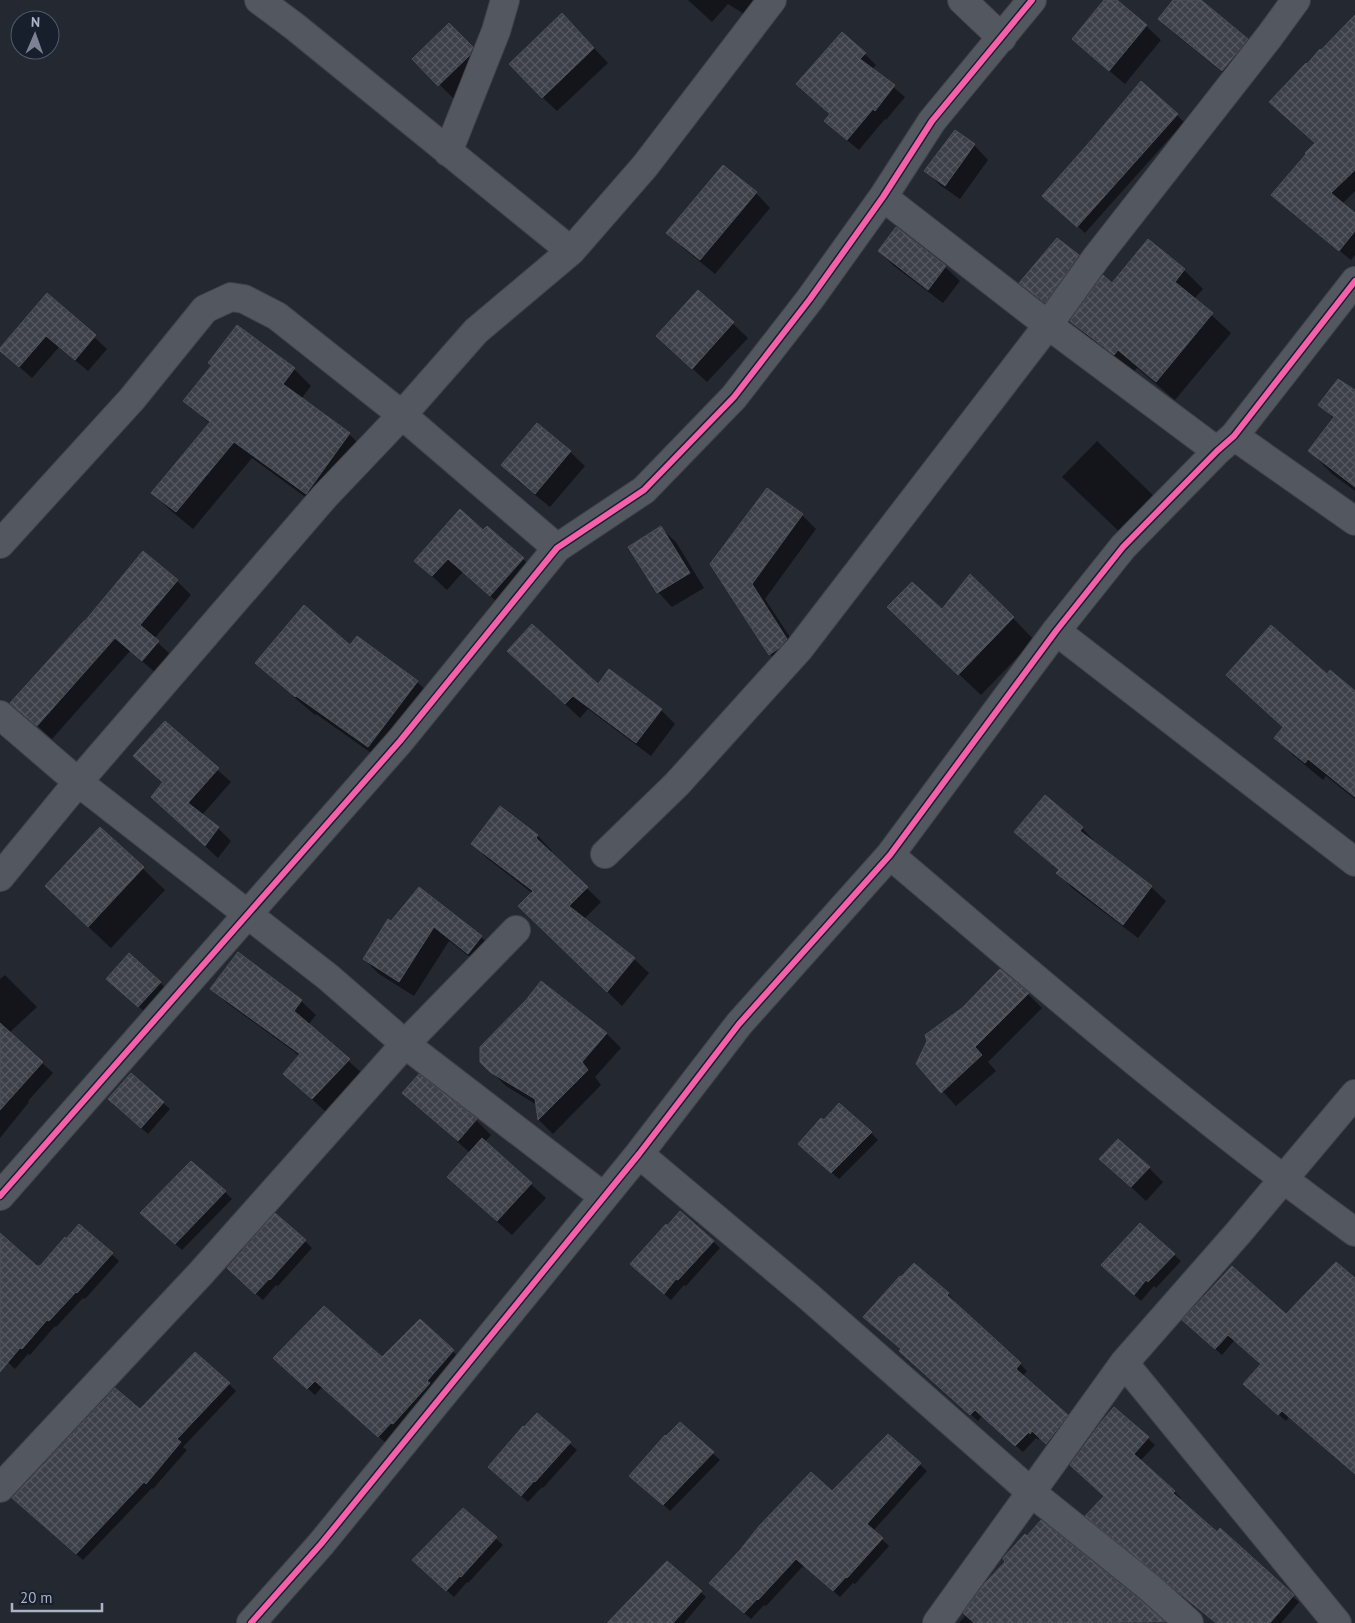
<svg xmlns="http://www.w3.org/2000/svg" width="1355" height="1623" font-family="'PT Sans',sans-serif">
<style>
.shadow{fill:#0007}
.building{fill:url(#building-cross-hatch);stroke:#4b505a}
.lines{fill:none;stroke-linecap:round;stroke-linejoin:round}
.minor-casing{stroke:#40434a;stroke-width:30}
.minor{stroke:#535760;stroke-width:28}
.cycleway-casing{stroke:#171e2c;stroke-width:9}
.cycleway{stroke:#f560ab;stroke-width:6}
</style>
<defs>
<pattern id="building-cross-hatch" width="8" height="8" patternUnits="userSpaceOnUse" patternTransform="scale(1.25)"><rect width="8" height="8" fill="#3c4048"/><path d="M0 0l8 8M0 8l8-8" fill="none" stroke="#565961"/></pattern>
</defs>
<rect width="100%" height="100%" fill="#242831"/>
<path class="shadow" d="M688,0H687H754L744,14L728,4L712,22Z
M1106,0H1115L1146,26L1161,40L1125,84L1088,53L1073,39Z
M1175,0H1199L1247,40L1261,54L1238,85L1174,33L1160,18Z
M1355,17V191L1342,204L1355,215V255L1351,260L1284,206L1273,195L1316,144L1307,66Z
M449,24L487,62L484,70L454,99L414,59Z
M576,29L608,63L557,111L542,97Z
M865,54L876,65L872,69L905,97L886,120L885,119L859,150L837,132L831,115L797,84Z
M1177,115L1184,122L1085,233L1051,202Z
M974,145L988,160L960,199L940,185L926,171Z
M756,193L770,208L715,274L682,247L668,232Z
M1148,241L1184,270L1203,289L1194,299L1231,333L1175,400L1137,368L1133,373L1091,340L1072,321L1112,284Z
M879,251L945,267L960,281L943,303L894,266Z
M1078,256L1092,271L1060,316L1035,297L1021,283Z
M698,291L748,338L707,382L672,350Z
M48,295L107,349L88,371L59,347L32,378L0,350Z
M294,369L311,386L301,399L349,434L366,451L323,510L252,458L193,529L170,510L153,493L210,424L185,401Z
M1355,390V491L1331,473L1310,451L1334,419L1319,404Z
M537,425L570,452L585,466L550,507L517,480L503,465Z
M1097,441L1161,503L1127,539L1062,477Z
M802,515L816,529L765,599L801,654L784,668L770,654L711,564Z
M661,528L676,542L704,588L672,607L658,592L630,547Z
M484,532L523,559L537,573L505,609L463,572L447,590L416,561Z
M177,581L191,595L154,639L172,656L157,674L130,651L52,739L12,703Z
M942,610L1013,618L1034,640L981,695L911,629Z
M257,662L417,682L436,700L388,765L316,714L315,715L275,681Z
M523,665L661,710L675,724L651,756L588,709L580,718Z
M1227,675L1327,676L1355,692V799L1326,776L1323,780L1293,755L1276,738L1284,728Z
M165,723L231,782L202,815L218,828L231,841L218,858L166,810L168,787Z
M501,808L538,836L552,851L550,853L601,902L584,919L634,959L649,973L622,1006L534,920L532,893L488,859L473,844Z
M1082,828L1096,843L1095,844L1151,887L1166,901L1138,938L1072,888L1058,873L1059,871L1015,832Z
M101,829L165,890L111,948L68,908Z
M419,889L481,937L495,951L483,967L449,941L414,996L379,974L364,959Z
M5,975L37,1007L9,1033L53,1073L28,1101L29,1102L0,1138V979Z
M160,983L167,989L146,1013L114,985Z
M541,983L607,1034L621,1048L595,1077L601,1085L553,1134L539,1120L537,1105L506,1086L482,1062V1047Z
M212,988L301,1001L316,1015L308,1025L363,1074L327,1113L284,1074L300,1056L227,1003Z
M1028,994L1042,1008L988,1062L996,1071L956,1106L918,1064Z
M419,1076L476,1120L491,1135L485,1142L546,1198L512,1235L463,1191L470,1153L404,1093Z
M163,1103L170,1109L148,1134L116,1106Z
M871,1133L878,1140L839,1179L807,1151Z
M1101,1159L1149,1168L1163,1182L1146,1201Z
M225,1192L232,1199L182,1250L149,1220Z
M79,1225L119,1261L85,1299L83,1298L56,1327L55,1326L30,1355L28,1354L15,1369L0,1355V1235L37,1267L40,1268Z
M667,1227L713,1241L720,1248L686,1286L684,1285L671,1300L639,1271Z
M305,1241L312,1248L278,1286L276,1285L263,1300L235,1275Z
M1174,1255L1181,1261L1156,1288L1154,1286L1141,1301L1109,1272Z
M914,1265L948,1294L955,1301L953,1302L1020,1364L1027,1371L1022,1377L1074,1423L1054,1450L1040,1437L1038,1440L1036,1438L1023,1452L982,1416L978,1421L908,1357L902,1349L901,1279Z
M1355,1280V1473L1289,1417L1286,1421L1252,1391L1263,1365L1235,1340L1222,1355L1191,1327L1286,1315Z
M420,1321L460,1358L386,1443L322,1387L315,1395L281,1365L382,1359Z
M229,1384L236,1391L183,1447L187,1450L153,1489L152,1488L83,1560L21,1505L140,1411Z
M1115,1408L1155,1445L1140,1461L1174,1491L1181,1498L1179,1500L1299,1602L1281,1623H1217L1167,1582L1106,1496Z
M537,1415L577,1450L543,1488L542,1487L528,1502L496,1474L525,1429Z
M680,1424L720,1460L670,1511L638,1482Z
M888,1435L927,1471L873,1531L889,1546L855,1584L853,1583L840,1597L804,1565L766,1606L764,1605L751,1619L718,1590L832,1492Z
M463,1509L503,1545L468,1583L467,1582L454,1597L421,1567Z
M667,1562L706,1597L684,1623H609L627,1603Z
M1138,1600L1164,1623H959L966,1615Z"/>
<path class="building" d="M1104,0H1117L1147,25L1109,71L1072,39Z
M1173,0H1201L1248,39L1222,71L1158,19Z
M562,13L594,48L542,98L509,64Z
M1355,15V170L1331,193L1355,213V231L1339,251L1271,195L1306,154L1305,153L1315,143L1269,102L1306,63L1307,64L1320,49L1321,50Z
M449,23L473,47L469,56L438,86L412,59Z
M842,32L866,53L860,59L895,85L875,111L873,109L847,140L824,121L830,114L796,84Z
M1141,81L1178,114L1077,227L1042,196L1094,137Z
M955,130L975,144L945,186L924,171Z
M723,165L757,192L700,260L666,233Z
M896,227L946,266L928,290L878,251Z
M1057,238L1079,255L1045,303L1019,283Z
M1148,239L1185,269L1175,282L1213,313L1156,382L1118,350L1114,355L1070,321L1103,275L1112,283Z
M698,290L734,322L692,369L656,336Z
M47,293L96,335L75,360L46,336L19,367L0,351V348Z
M237,325L295,368L283,384L350,433L306,494L234,442L176,512L151,493L210,422L183,401L212,365L208,363Z
M1338,379L1355,390V487L1308,451L1334,417L1318,405Z
M537,423L571,451L535,494L501,465Z
M767,488L803,514L752,584L787,639L779,648L769,655L710,564Z
M460,509L483,530L487,526L524,558L490,596L448,559L432,576L414,561Z
M661,526L690,573L657,593L628,547Z
M143,551L178,580L140,625L159,641L142,661L115,638L37,726L10,703L84,621H85Z
M970,574L1014,617L958,675L887,607L912,582L942,609Z
M304,605L350,645L357,636L418,681L368,747L296,696L295,697L255,663Z
M532,624L598,684L609,669L662,709L636,743L573,696L565,704L507,651Z
M1271,625L1327,674L1330,670L1355,691V797L1308,759L1305,763L1274,738L1283,727L1226,675Z
M165,721L219,768L188,803L219,827L205,846L151,797L162,783L177,795L133,756Z
M1045,795L1083,827L1080,831L1152,886L1123,925L1056,873L1059,870L1014,832Z
M500,806L538,835L536,838L588,887L569,906L635,958L607,992L518,906L533,891L471,844Z
M100,827L144,867L88,927L45,886Z
M419,887L482,936L468,954L434,927L399,982L363,959L388,919L391,921Z
M238,952L302,1000L294,1011L350,1059L312,1099L283,1074L300,1054L210,989Z
M129,953L161,982L138,1007L106,979Z
M1000,969L1029,993L975,1047L982,1055L941,1093L916,1064L927,1041L925,1035L962,1008Z
M541,981L607,1033L582,1062L588,1070L538,1120L535,1099L490,1072L480,1062V1047L526,1000Z
M0,1023L43,1062L0,1110Z
M131,1073L164,1102L141,1128L108,1099Z
M419,1074L477,1119L458,1141L402,1093Z
M839,1103L872,1132L831,1173L798,1144L821,1118L824,1120Z
M482,1138L532,1183L497,1221L447,1177Z
M1118,1139L1150,1167L1131,1187L1099,1159Z
M191,1161L226,1191L175,1244L140,1213Z
M680,1211L714,1241L678,1280L676,1279L664,1294L630,1264L666,1224L667,1226Z
M275,1213L306,1240L270,1280L269,1279L255,1294L227,1268Z
M1140,1223L1175,1254L1148,1282L1146,1280L1134,1295L1101,1265Z
M79,1224L113,1253L77,1293L76,1292L49,1321L47,1320L22,1349L20,1348L0,1372V1233L37,1266H40L65,1237L66,1239Z
M1336,1262L1355,1278V1474L1282,1411L1278,1415L1243,1384L1261,1364L1228,1335L1215,1349L1182,1320L1232,1266L1286,1314Z
M914,1263L949,1293L947,1295L1021,1363L1016,1369L1068,1415L1046,1444L1032,1431L1030,1434L1029,1432L1015,1446L975,1410L970,1415L899,1351L901,1349L863,1317L900,1276L901,1277Z
M324,1306L382,1357L420,1319L454,1350L427,1381L430,1383L393,1424L391,1423L378,1437L315,1381L307,1389L273,1358Z
M195,1352L230,1383L177,1439L181,1442L146,1484L144,1482L76,1554L12,1498L115,1388L140,1409Z
M1114,1407L1149,1437L1134,1454L1175,1491L1173,1493L1217,1532L1220,1528L1294,1595L1270,1623H1216L1085,1516L1104,1496L1070,1465L1102,1421Z
M537,1413L571,1442L535,1482L534,1481L521,1496L488,1467L523,1426L524,1427Z
M680,1422L714,1452L663,1505L629,1476L665,1435L666,1436Z
M888,1434L921,1463L867,1524L883,1538L847,1578L846,1577L833,1591L796,1559L758,1600L757,1599L744,1613L709,1583L740,1550L760,1525L811,1472L832,1491Z
M463,1508L497,1537L461,1577L460,1576L446,1591L412,1560Z
M1041,1520L1139,1599L1165,1622L974,1623L963,1613L985,1583L1005,1562L1003,1558L1025,1534L1027,1536Z
M667,1561L702,1591L673,1623H607Z"/>
<g class="lines">
<g class="minor-casing">
<path id="minor" d="M259,0L294,26L571,251
M962,0L1002,38
M448,152L496,31L505,0
M883,197L1048,325L1217,451
M1234,436L1355,521
M0,544L132,399L205,309L231,297L244,299L277,316L402,415L557,548
M1056,631L1355,862
M0,715L78,782L328,977L405,1044L604,1197
M605,854L677,784L799,649L1048,325L1096,258L1269,37L1296,0
M890,855C1042,984 1193,1115 1355,1232
M0,877L78,782L325,496L402,415L476,331L571,251L645,166L772,0
M639,1154L808,1296L1032,1493L1149,1587L1189,1623
M0,1196L400,741L557,548L644,490L734,397L810,299L883,197L932,121L1032,0
M1124,1363L1337,1623
M0,1488L202,1272L405,1044L516,930
M251,1623L321,1544L639,1154L739,1024L890,855L1056,631L1123,547L1217,451L1234,436L1355,281
M937,1623L1124,1363L1239,1232L1355,1094"/>
</g>
<use href="#minor" class="minor"/>
<g class="cycleway-casing">
<path id="cycleway" d="M0,1196L400,741L557,548L644,490L734,397L810,299L883,197L932,121L1032,0
M251,1623L321,1544L639,1154L739,1024L890,855L1056,631L1123,547L1217,451L1234,436L1355,281"/>
</g>
<use href="#cycleway" class="cycleway"/>
</g>
<g transform="translate(35 35) rotate(2)"><circle r="24" fill="#171e2c" stroke="#525a69"/>
<path d="M0-4L9 19L0 12L-9 19Z" fill="#7c8291"/>
<text y="-8" font-size="14" font-weight="bold" text-anchor="middle" fill="#abb3c5">N</text>
</g>
<path d="M12 1603v8h90v-8" fill="none" stroke="#abb3c5" stroke-width="2.5"/>
<text x="20" y="1603" font-size="15" fill="#abb3c5" stroke="#171e2c" stroke-width="4" paint-order="stroke">20 m</text>
</svg>
